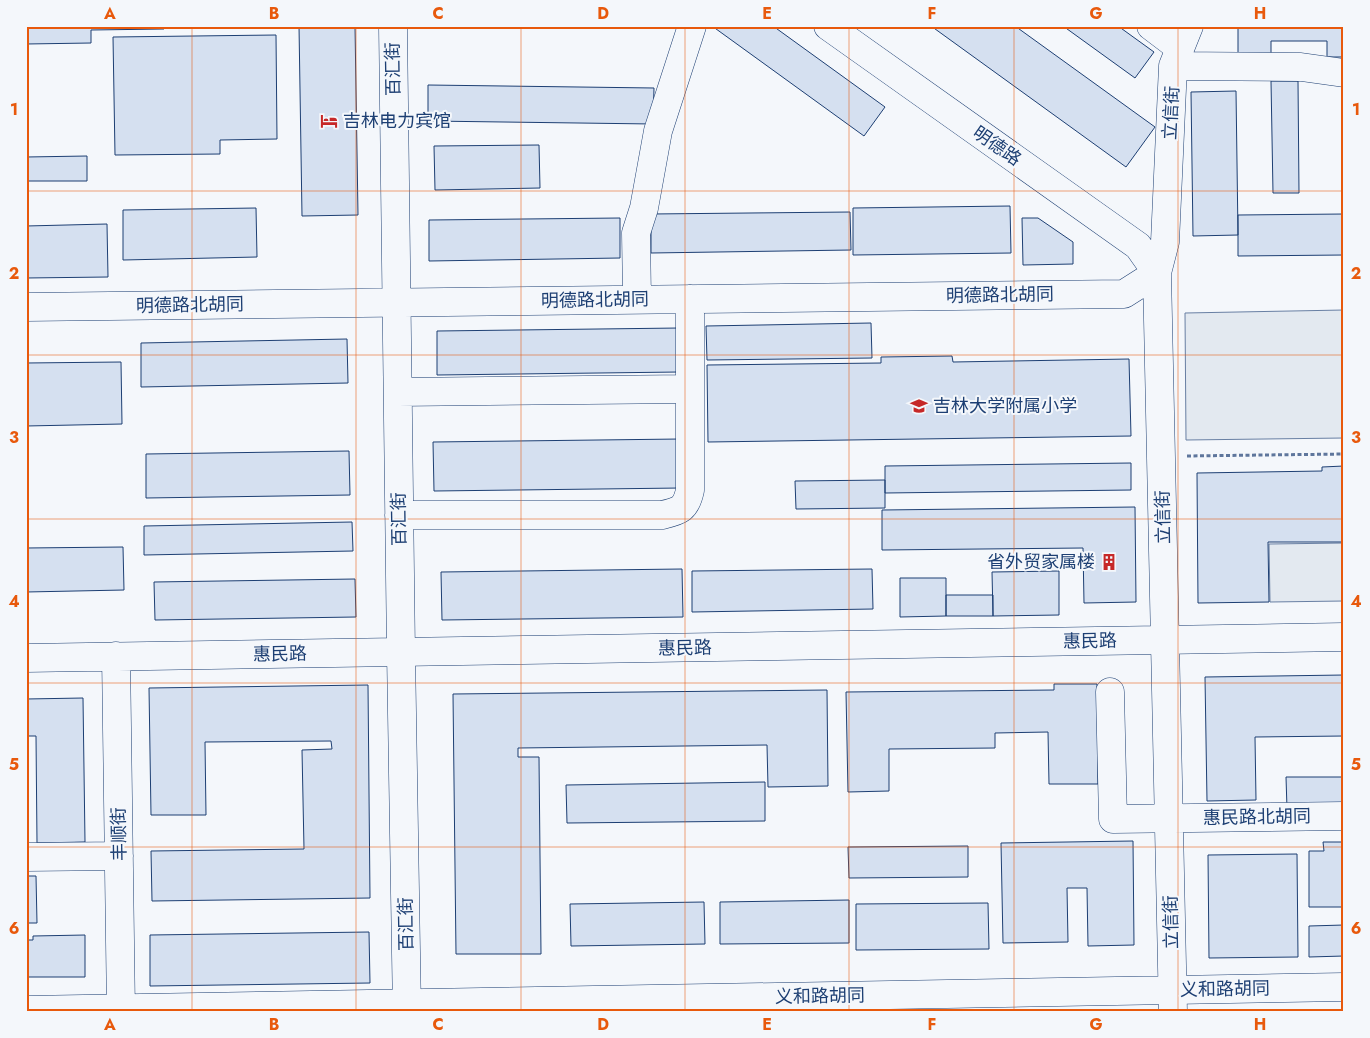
<svg xmlns="http://www.w3.org/2000/svg" width="1370" height="1038" font-family="Jost,'Noto Sans SC',sans-serif">
<style>
.green{fill:#e3e9f0;stroke:#687fa3}
.building{fill:#d5e0f0;stroke:#1d3f73}
.lines{fill:none;stroke-linecap:round;stroke-linejoin:round}
.minor-casing{stroke:#1d3f73;stroke-width:29}
.path{stroke:#5e769c;stroke-width:3;stroke-dasharray:4 2.5;stroke-linecap:butt}
.minor{stroke:#f4f7fb;stroke-width:28}
.grid{fill:none;stroke:#e8590c;stroke-width:1;stroke-opacity:0.55}
.labels{text-anchor:middle;dominant-baseline:central;stroke-width:4;stroke-linejoin:round;paint-order:stroke}
.street-label{font-size:18px;fill:#1d3f73;stroke:#f4f7fb}
.poi-label{font-size:18px;fill:#1d3f73;stroke:#f4f7fb;text-anchor:start}
.neatline{fill:none;stroke:#e8590c;stroke-width:2}
.grid-label{font-size:16px;text-anchor:middle;font-weight:bold;fill:#e8590c}
</style>
<rect width="100%" height="100%" fill="#f4f7fb"/>
<path class="green" d="M1344,310V438L1186,440L1185,313Z
M1344,543V601L1270,602L1269,544Z"/>
<path class="building" d="M26,26H164V29L91,30V43L26,44Z
M299,26H355L358,215L302,216Z
M712,26H773L885,107L864,136Z
M931,26H1015L1155,127L1126,167Z
M1063,26H1118L1154,52L1135,78Z
M1238,26H1344V57H1327V41H1271V54H1238Z
M276,35L277,139L220,140V154L115,155L113,37Z
M1271,81H1298L1299,193H1273Z
M428,85L654,88L653,124L428,121Z
M1236,91L1238,235L1193,236L1191,92Z
M539,145L540,188L435,190L434,146Z
M87,156V181H26V157Z
M1010,206L1011,253L853,255V208Z
M256,208L257,257L123,260V210Z
M850,212L851,250L651,253V214Z
M1344,214V255L1238,256V215Z
M620,218V258L429,261V220Z
M1022,218H1038L1073,242V264L1023,265Z
M107,224L108,277L26,278V226Z
M871,323L872,358L707,360L706,326Z
M679,328V372L437,375V331Z
M347,339L348,383L141,387V343Z
M952,356L953,362L1129,359L1131,436L708,442L707,365L881,363V357Z
M121,362L122,424L26,426V363Z
M680,439L681,488L434,491L433,442Z
M349,451L350,495L146,498V454Z
M1131,463V490L885,493V466Z
M1344,466V542H1268L1269,602L1198,603L1197,473L1322,471V467Z
M885,480V508L796,509L795,481Z
M1135,507L1136,602L1084,603L1083,548L882,550V510Z
M352,522L353,551L144,555V526Z
M123,547L124,590L26,592V548Z
M682,569L683,617L442,620L441,572Z
M872,569L873,609L692,612V571Z
M1059,571V615L993,616L992,572Z
M900,578H946V616L900,617Z
M355,579L356,617L155,620L154,582Z
M946,595H993V616H946Z
M1344,675V736L1255,737L1256,800L1207,801L1205,677Z
M1054,684H1097L1098,784H1049L1048,732L995,733V748L889,749V791L848,792L846,692L1054,690Z
M368,685L370,898L152,901L151,851L304,849L302,750L332,749L331,741L205,742L206,815H151L149,688Z
M827,690L828,786L768,787L767,745L518,748V757H539L541,954H456L453,694Z
M83,698L85,842L37,843L36,736H26V699Z
M1286,777H1344V808L1287,809Z
M765,782V821L567,823L566,785Z
M1133,841L1134,945L1088,946L1087,888H1067L1068,942L1003,943L1001,843Z
M1323,842H1344V907H1309V851H1324Z
M968,846V877L849,878L848,847Z
M1297,854L1298,957L1209,958L1208,855Z
M26,876H36L37,923H26Z
M849,900V943L720,944V902Z
M704,902L705,944L571,946L570,904Z
M988,903L989,949L856,950V904Z
M1344,925V956L1309,957V926Z
M369,932L370,983L150,986V935Z
M85,935V977H26V940H33V936Z"/>
<g class="lines">
<g class="minor-casing">
<path id="minor" d="M393,26L401,653L407,1012
M828,26L1138,246L1157,273
M1151,26L1180,48
M1173,66L1301,67L1344,73
M637,299L636,233L644,208L658,131L692,26
M26,307L1124,294L1157,273
M398,392L690,389
M399,515H662C680,511 686,509 690,490V299
M116,656L121,1012
M26,658L1344,637
M1110,692L1113,819L1344,816
M26,857L119,856
M26,1010L1344,987
M1173,1012L1157,273L1165,242L1173,66L1189,26"/>
</g>
<path class="path" d="M1187,456L1344,454"/>
<use href="#minor" class="minor"/>
</g>
<path class="grid" d="M192,26V1012M356,26V1012M521,26V1012M685,26V1012M849,26V1012M1014,26V1012M1178,26V1012M26,191H1344M26,355H1344M26,519H1344M26,683H1344M26,847H1344"/>
<defs>
<g id="hotel-bare" transform="scale(1.35)"><path d="M-6-4.5h1.5V1H6V5H4.5V3h-9V5H-6ZM-4 0a1.8 1.8 0 1 1 3.6 0ZM.5 0V-2.5h3Q6-2.5 6 0Z" fill="#c62828" stroke="#f4f7fb" stroke-width="2.5" paint-order="stroke"/></g>
<g id="school-bare" transform="scale(1.35)"><path d="M0-5L7-2L0 1L-7-2ZM-4 1L0 2.5L4 1V4Q0 6-4 4Z" fill="#c62828" stroke="#f4f7fb" stroke-width="2.5" paint-order="stroke"/></g>
<g id="building-bare" transform="scale(1.35)"><path d="M-4-6H4V6H1V3H-1V6H-4ZM-2.5-4.3h1.7v1.8h-1.7ZM.8-4.3h1.7v1.8H.8ZM-2.5-1h1.7V.8h-1.7ZM.8-1h1.7V.8H.8Z" fill="#c62828" stroke="#f4f7fb" stroke-width="2.5" paint-order="stroke"/></g>
</defs>
<g fill-rule="evenodd">
<use href="#hotel-bare" x="329" y="121"/>
<use href="#school-bare" x="919" y="406"/>
<use href="#building-bare" x="1109" y="562"/>
</g>
<g class="labels">
<g class="street-label">
<text transform="translate(393 69) rotate(-91)">百汇街</text>
<text transform="translate(1171 113) rotate(-87)">立信街</text>
<text transform="translate(997 146) rotate(35)">明德路</text>
<text transform="translate(1000 295) rotate(-1)">明德路北胡同</text>
<text transform="translate(595 300) rotate(-1)">明德路北胡同</text>
<text transform="translate(190 305) rotate(-1)">明德路北胡同</text>
<text transform="translate(1163 517) rotate(-91)">立信街</text>
<text transform="translate(399 519) rotate(-91)">百汇街</text>
<text transform="translate(1090 641) rotate(-1)">惠民路</text>
<text transform="translate(685 648) rotate(-1)">惠民路</text>
<text transform="translate(280 654) rotate(-1)">惠民路</text>
<text transform="translate(1257 817) rotate(-1)">惠民路北胡同</text>
<text transform="translate(119 834) rotate(-91)">丰顺街</text>
<text transform="translate(1171 922) rotate(-91)">立信街</text>
<text transform="translate(406 924) rotate(-91)">百汇街</text>
<text transform="translate(1225 989) rotate(-1)">义和路胡同</text>
<text transform="translate(820 996) rotate(-1)">义和路胡同</text>
</g>
<g class="poi-label">
<text x="343" y="121">吉林电力宾馆</text>
<text x="933" y="406">吉林大学附属小学</text>
<text x="1095" y="562" text-anchor="end">省外贸家属楼</text>
</g>
</g>
<rect width="1370" height="1038" fill="none" stroke="#f4f7fb" stroke-width="55"/>
<rect x="28" y="28" width="1314" height="982" class="neatline"/>
<g class="grid-label">
<text x="110" y="19">A</text>
<text x="274" y="19">B</text>
<text x="438" y="19">C</text>
<text x="603" y="19">D</text>
<text x="767" y="19">E</text>
<text x="932" y="19">F</text>
<text x="1096" y="19">G</text>
<text x="1260" y="19">H</text>
<text x="14" y="115">1</text>
<text x="1356" y="115">1</text>
<text x="14" y="279">2</text>
<text x="1356" y="279">2</text>
<text x="14" y="443">3</text>
<text x="1356" y="443">3</text>
<text x="14" y="607">4</text>
<text x="1356" y="607">4</text>
<text x="14" y="770">5</text>
<text x="1356" y="770">5</text>
<text x="14" y="934">6</text>
<text x="1356" y="934">6</text>
<text x="110" y="1030">A</text>
<text x="274" y="1030">B</text>
<text x="438" y="1030">C</text>
<text x="603" y="1030">D</text>
<text x="767" y="1030">E</text>
<text x="932" y="1030">F</text>
<text x="1096" y="1030">G</text>
<text x="1260" y="1030">H</text>
</g>
</svg>
